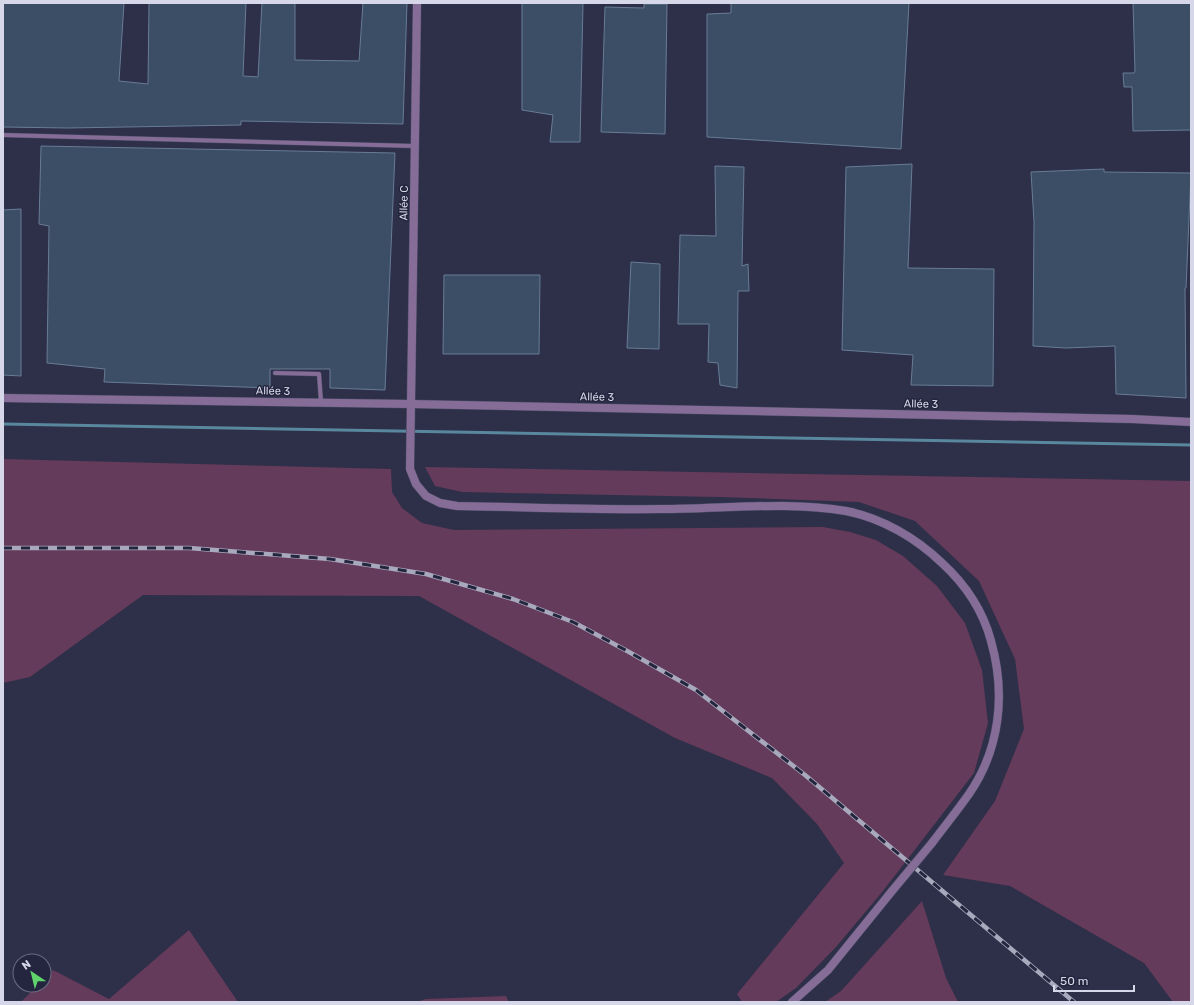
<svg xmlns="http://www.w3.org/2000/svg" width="1194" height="1005" font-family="Rubik,sans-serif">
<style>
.green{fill:#643b5a}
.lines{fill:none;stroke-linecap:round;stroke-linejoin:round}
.stream{stroke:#59889e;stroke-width:3}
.building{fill:#3b4e65;stroke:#687c96}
.service-casing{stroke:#494a62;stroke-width:5}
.minor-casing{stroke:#494a62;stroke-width:9}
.tertiary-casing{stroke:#494a62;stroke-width:9}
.service{stroke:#856d98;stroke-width:4}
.minor{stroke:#856d98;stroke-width:8}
.tertiary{stroke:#856d98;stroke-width:8}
.rail-casing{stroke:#a8a9bc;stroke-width:4.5}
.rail{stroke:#24253e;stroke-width:3;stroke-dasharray:9;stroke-linecap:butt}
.tertiary-bridge-casing{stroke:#494a62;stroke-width:9;stroke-linecap:butt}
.tertiary-bridge{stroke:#856d98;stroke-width:8}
.labels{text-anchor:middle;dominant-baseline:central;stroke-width:3;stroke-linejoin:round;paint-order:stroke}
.street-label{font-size:11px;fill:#d6d7e8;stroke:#24253e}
</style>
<rect width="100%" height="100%" fill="#2e2f49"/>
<path class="green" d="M3,459L391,469L392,492L402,508L422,523L454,530L823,527L850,532L876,540L903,556L937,586L965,623L982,670L988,723L974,773L883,891L836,947L796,988L776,1002H742L737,994L844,863L817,824L772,778L675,738L419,596L143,595L30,677L3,683Z
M425,467L1191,481V1002H1173L1144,963L1010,886L943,875L995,801L1024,729L1015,659L979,581L915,521L859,502L719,497L462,492L435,486Z
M922,901L946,978L958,1002H825L841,991Z
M189,930L238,1002H21L38,985H44V979L53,970L109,999Z
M506,996L509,1002H416L426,999Z"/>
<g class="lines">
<path class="stream" d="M3,424L1191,445"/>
</g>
<path class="building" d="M3,3H124L119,81L148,84L149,3H246L243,76L258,77L262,3H295V60L359,61L363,3H407L403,124L241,121V125L68,128L3,127Z
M522,3H583L580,142H550L553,115L522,110Z
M731,3H909L901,149L707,137V14L731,13Z
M1133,3H1191V130L1133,131L1132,87H1124L1123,73H1134L1135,71Z
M644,4H667L665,134L601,132L605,7L644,8Z
M41,146L395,153L385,390L330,388V369H270V388L104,382L105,369L47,363L49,226L39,224Z
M912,164L908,268L994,269L993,386L911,385L913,355L842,350L846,167Z
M715,166L744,167L742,266L748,264L749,291H738L737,388L720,385L718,363L708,362L709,324H678L680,235L716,236Z
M1104,169V172L1191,173L1186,288H1185L1186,398L1116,394L1115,346L1066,348L1033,346L1034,222L1031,172Z
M21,209V376L3,375V210Z
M631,262L660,264L659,349L627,348Z
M444,275H540L539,354H443Z"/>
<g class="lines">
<g class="service-casing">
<path id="service" d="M3,135L414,146
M275,373L319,374L321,402"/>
</g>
<g class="minor-casing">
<path id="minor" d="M3,398L410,404L1132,419L1191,422"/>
</g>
<g class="tertiary-casing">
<path id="tertiary" d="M417,3L410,469L416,484L426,496L440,503L457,506C526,507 594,510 662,509C721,509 789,501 846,511C882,518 916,538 942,563C965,584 983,611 991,641C1006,694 1000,749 969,794C957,811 944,827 932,843
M792,1002L828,970L892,891"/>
</g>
<use href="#service" class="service"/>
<use href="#minor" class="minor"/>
<use href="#tertiary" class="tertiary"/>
<g class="rail-casing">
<path id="rail" d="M3,548H189L330,559L426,574L513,599L573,622L629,652L696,690L805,775L1074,1002"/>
</g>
<use href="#rail" class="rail"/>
<g class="tertiary-bridge-casing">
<path id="tertiary-bridge" d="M892,891L932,843"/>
</g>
<use href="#tertiary-bridge" class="tertiary-bridge"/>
</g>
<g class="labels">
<g class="street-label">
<text transform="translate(404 203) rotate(-89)">Allée C</text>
<text transform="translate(273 391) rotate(1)">Allée 3</text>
<text transform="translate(597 397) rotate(1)">Allée 3</text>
<text transform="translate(921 404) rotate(1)">Allée 3</text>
</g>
</g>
<rect width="1194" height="1005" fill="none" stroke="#d6d7e8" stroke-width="8"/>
<g transform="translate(32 973) rotate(325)"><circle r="19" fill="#24253e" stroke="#6b6c82"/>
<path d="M0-3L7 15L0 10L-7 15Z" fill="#5fd56b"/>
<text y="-6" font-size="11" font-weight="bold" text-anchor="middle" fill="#d6d7e8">N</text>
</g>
<path d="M1054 985v6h80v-6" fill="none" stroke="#d6d7e8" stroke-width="2"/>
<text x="1060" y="985" font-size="12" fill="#d6d7e8" stroke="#24253e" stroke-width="3" paint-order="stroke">50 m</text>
</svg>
